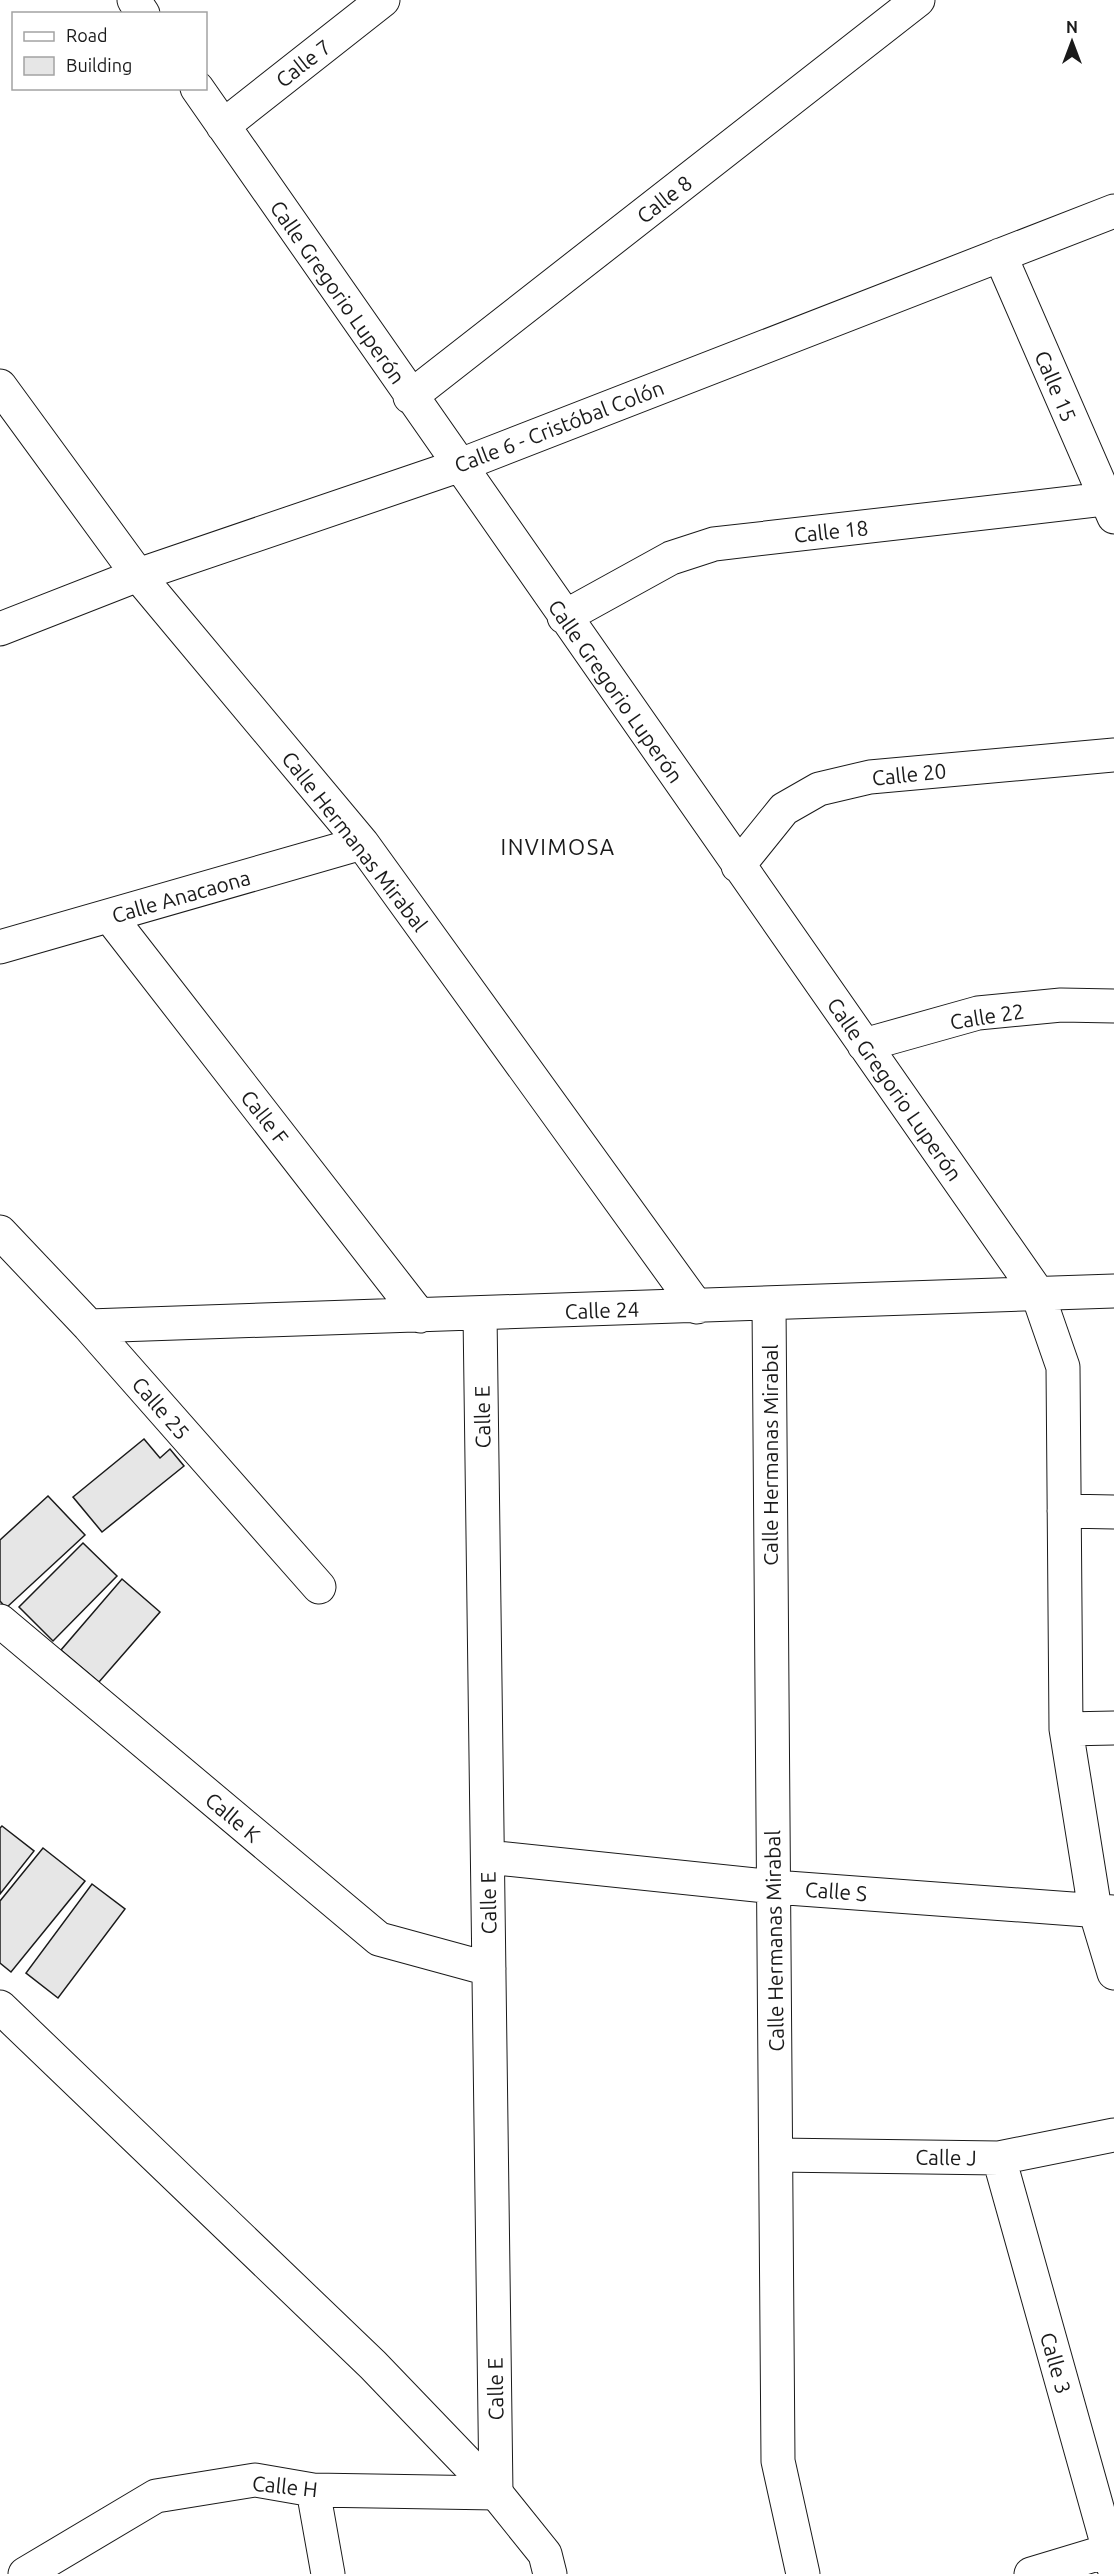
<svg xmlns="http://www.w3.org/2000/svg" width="1114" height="2574" font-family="Ubuntu,sans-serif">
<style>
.building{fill:#e6e6e6;stroke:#1a1a1a;stroke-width:1.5}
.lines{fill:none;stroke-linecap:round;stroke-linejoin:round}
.minor-casing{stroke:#1a1a1a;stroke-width:35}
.tertiary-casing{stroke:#1a1a1a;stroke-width:35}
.minor{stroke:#fff;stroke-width:33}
.tertiary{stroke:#fff;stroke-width:33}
.labels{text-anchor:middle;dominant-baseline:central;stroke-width:4.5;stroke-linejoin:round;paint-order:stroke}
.street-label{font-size:21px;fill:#1a1a1a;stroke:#fff}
.neighbourhood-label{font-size:22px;letter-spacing:1.5px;fill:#1a1a1a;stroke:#fff}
</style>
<rect width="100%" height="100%" fill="#fff"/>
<path class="building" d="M144,1439L160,1458L170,1449L184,1466L102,1532L73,1497Z
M48,1496L85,1535L6,1608L0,1601V1540Z
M83,1543L117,1576L53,1641L19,1607Z
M122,1579L160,1612L99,1682L61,1650Z
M2,1826L34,1851L0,1894V1828Z
M43,1848L85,1881L11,1972L0,1963V1901Z
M92,1884L125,1909L58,1998L26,1973Z"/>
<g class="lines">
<g class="minor-casing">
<path id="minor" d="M134,0L143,14
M197,88L1037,1292L1063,1367L1066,1729L1095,1910L1114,1973
M223,126L383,0
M1000,255L1114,517
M0,386L138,575L362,843L697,1307
M410,397L918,0
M564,617L671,558L714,544L1114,498
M0,629L138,575L458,466L1114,211
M738,866L784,809L819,789L870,777L1114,755
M111,918L420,1316
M0,947L362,843
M864,1045L978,1013L1061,1005L1114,1006
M0,1232L89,1326L319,1587
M769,1305L778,2461L803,2574
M89,1326L1114,1291
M1064,1511L1114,1512
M0,1621L379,1939L489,1969
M1066,1729L1114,1728
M488,1857L774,1887L1114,1912
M776,2155L999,2158L1114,2135
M999,2158L1114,2568
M313,2490L328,2574
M25,2574L156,2496L255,2480L313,2490L496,2493L480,1314
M1031,2574L1114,2549"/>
</g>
<g class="tertiary-casing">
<path id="tertiary" d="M0,2007L373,2365L496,2493L545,2554L550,2574"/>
</g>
<use href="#minor" class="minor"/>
<use href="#tertiary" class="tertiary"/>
</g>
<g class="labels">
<g class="street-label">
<text transform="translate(303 63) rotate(-38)">Calle 7</text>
<text transform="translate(664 199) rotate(-38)">Calle 8</text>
<text transform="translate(338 292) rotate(55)">Calle Gregorio Luperón</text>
<text transform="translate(1056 386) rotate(67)">Calle 15</text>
<text transform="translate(559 426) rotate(-21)">Calle 6 - Cristóbal Colón</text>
<text transform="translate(831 531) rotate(-6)">Calle 18</text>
<text transform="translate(616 691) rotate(55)">Calle Gregorio Luperón</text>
<text transform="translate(909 774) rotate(-6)">Calle 20</text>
<text transform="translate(355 841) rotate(52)">Calle Hermanas Mirabal</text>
<text transform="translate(181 896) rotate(-16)">Calle Anacaona</text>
<text transform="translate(987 1016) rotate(-9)">Calle 22</text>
<text transform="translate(895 1089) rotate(55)">Calle Gregorio Luperón</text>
<text transform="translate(265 1117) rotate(52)">Calle F</text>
<text transform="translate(602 1310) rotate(-2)">Calle 24</text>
<text transform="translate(161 1408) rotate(49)">Calle 25</text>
<text transform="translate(482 1417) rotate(-91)">Calle E</text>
<text transform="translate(770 1455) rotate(-90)">Calle Hermanas Mirabal</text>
<text transform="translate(233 1817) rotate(40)">Calle K</text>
<text transform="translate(836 1891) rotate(4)">Calle S</text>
<text transform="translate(488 1903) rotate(-91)">Calle E</text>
<text transform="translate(774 1941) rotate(-91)">Calle Hermanas Mirabal</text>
<text transform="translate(946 2157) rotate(1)">Calle J</text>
<text transform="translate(1056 2363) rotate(74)">Calle 3</text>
<text transform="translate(495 2389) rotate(-91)">Calle E</text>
<text transform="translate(285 2486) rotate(6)">Calle H</text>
</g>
<g class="neighbourhood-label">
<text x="558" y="846">INVIMOSA</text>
</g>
</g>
<rect x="12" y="12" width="195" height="78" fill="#ffffff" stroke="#a3a3a3" stroke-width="1.5"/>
<rect x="24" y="32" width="30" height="9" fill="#ffffff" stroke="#a3a3a3" stroke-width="1.5"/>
<text x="66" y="42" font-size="18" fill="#1a1a1a">Road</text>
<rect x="24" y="57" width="30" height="18" fill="#e6e6e6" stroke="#a3a3a3" stroke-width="1.5"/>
<text x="66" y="72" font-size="18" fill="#1a1a1a">Building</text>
<g transform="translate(1072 42)" stroke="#ffffff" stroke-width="4.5" paint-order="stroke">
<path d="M0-4.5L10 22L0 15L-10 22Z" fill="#1a1a1a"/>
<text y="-9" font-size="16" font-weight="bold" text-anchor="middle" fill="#1a1a1a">N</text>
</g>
</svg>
